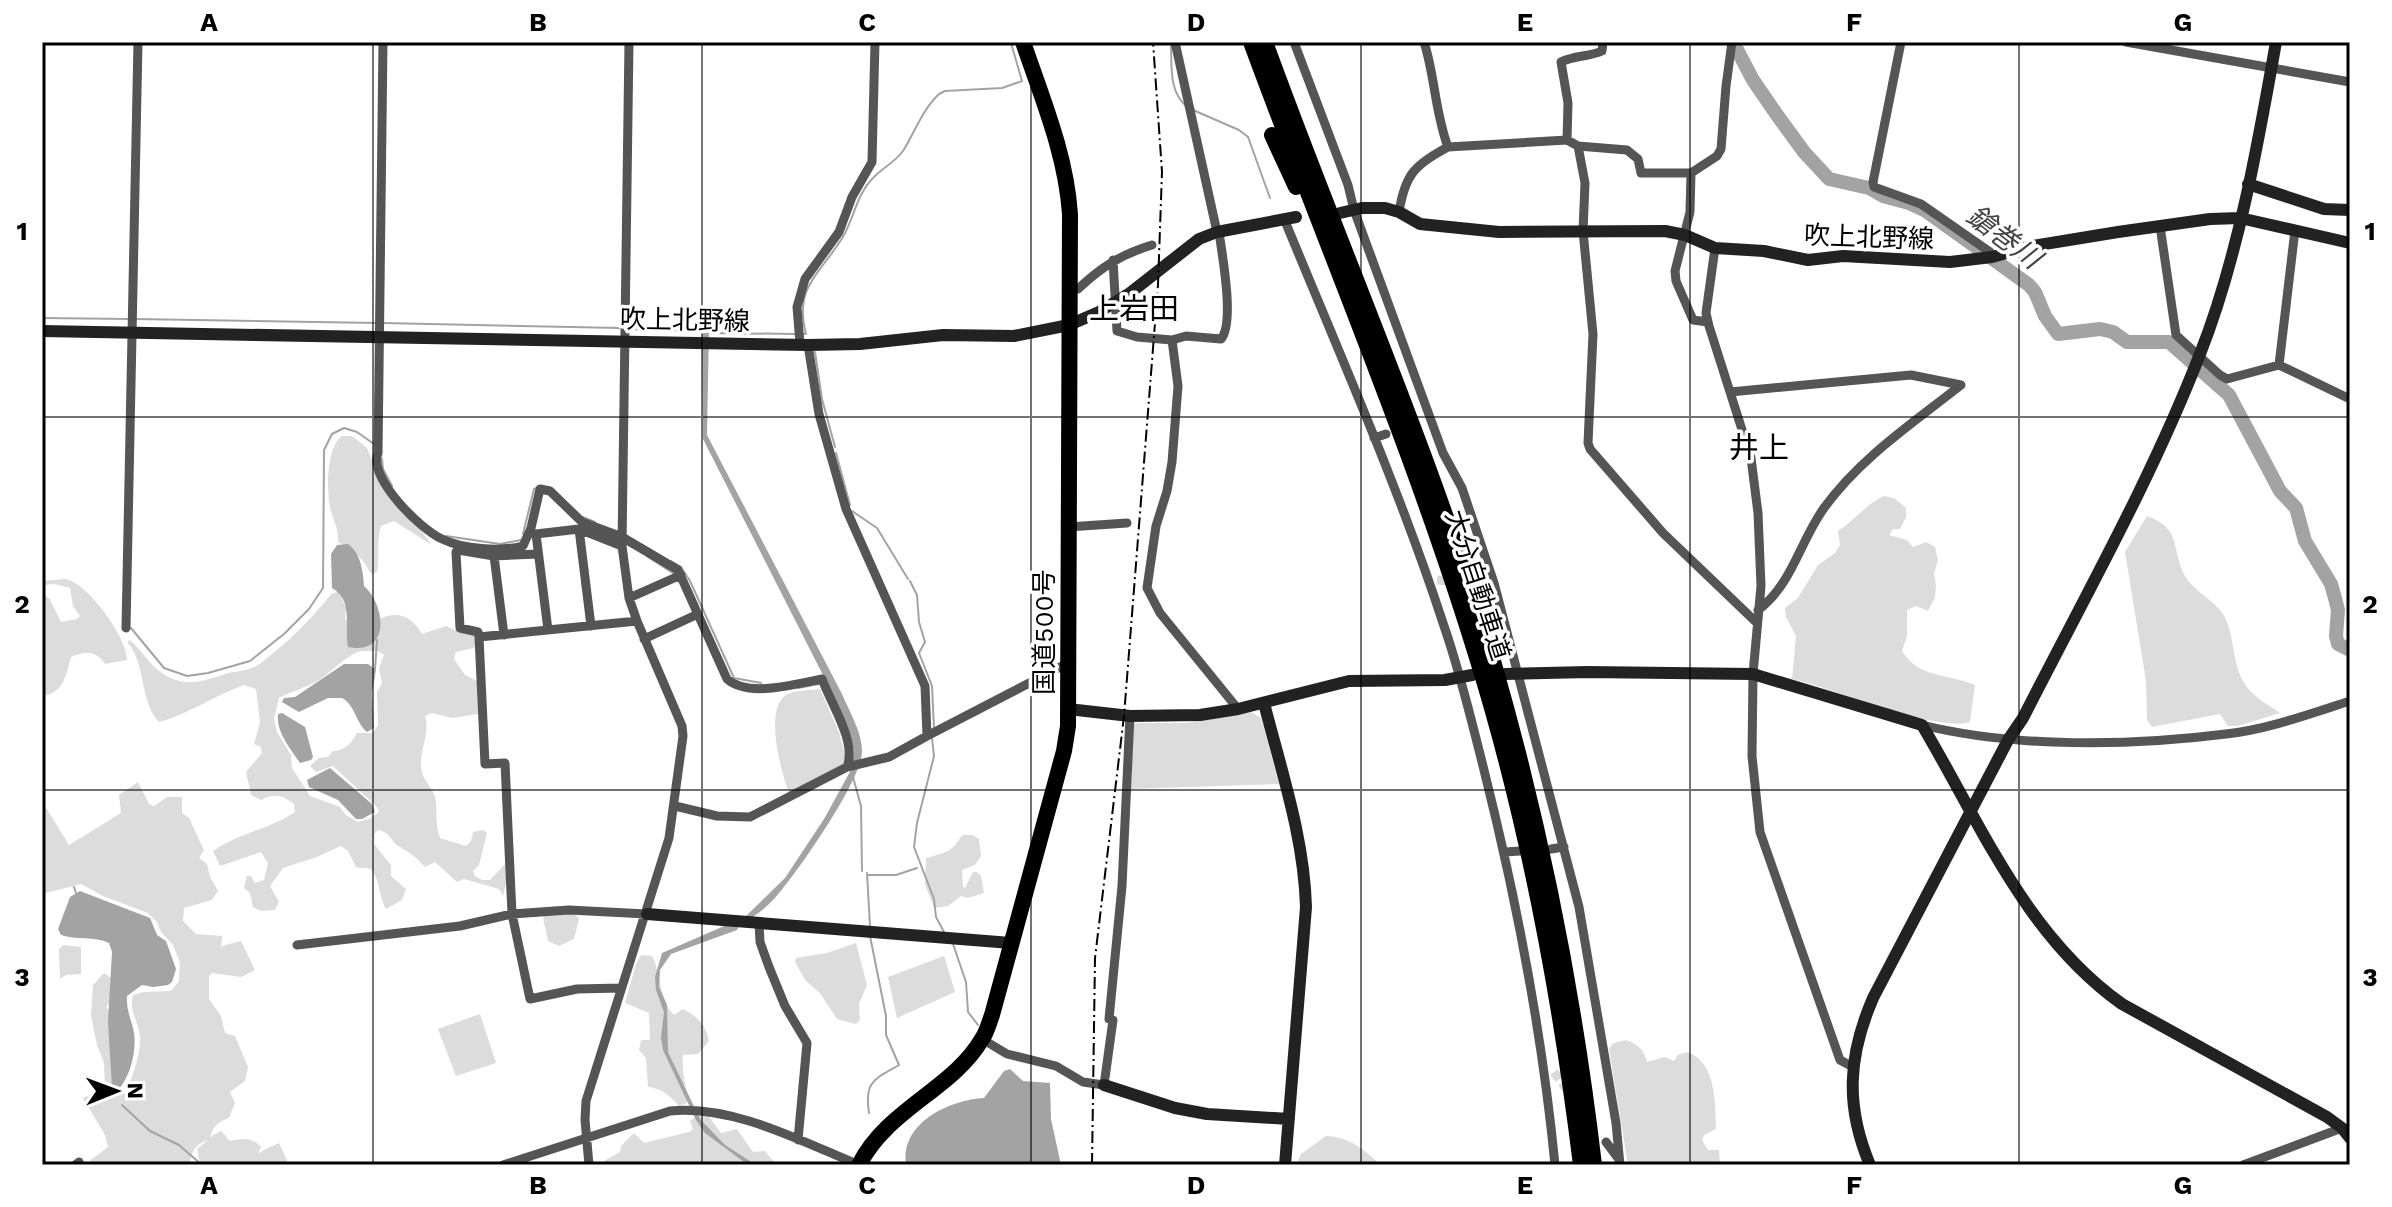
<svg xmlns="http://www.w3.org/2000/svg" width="2392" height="1207" font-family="'Work Sans','Noto Sans JP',sans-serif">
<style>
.green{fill:#dcdcdc;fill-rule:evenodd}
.water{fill:#a3a3a3}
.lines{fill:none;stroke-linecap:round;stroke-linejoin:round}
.stream{stroke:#a3a3a3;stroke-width:2}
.river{stroke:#a3a3a3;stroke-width:14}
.street-tunnel{stroke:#d9d9d9;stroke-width:9;stroke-dasharray:9 4.5;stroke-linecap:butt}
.street{stroke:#555;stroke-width:9}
.secondary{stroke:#222;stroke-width:12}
.highway{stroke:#000;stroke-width:16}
.rail{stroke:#000;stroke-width:2;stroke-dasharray:12 4 2 4;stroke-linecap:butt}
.grid{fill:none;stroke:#000;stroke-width:2;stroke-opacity:0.55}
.labels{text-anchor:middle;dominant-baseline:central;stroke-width:7;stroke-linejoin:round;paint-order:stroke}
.street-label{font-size:26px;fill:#000;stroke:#fff}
.water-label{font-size:28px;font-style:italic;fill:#444;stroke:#fff}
.quarter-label{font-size:30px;fill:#000;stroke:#fff}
.neatline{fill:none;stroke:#000;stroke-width:3}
.grid-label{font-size:26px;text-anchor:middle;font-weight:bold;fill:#000}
</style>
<rect width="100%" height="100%" fill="#fff"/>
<path class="green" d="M342,436H352L367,448L378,475L432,545L394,521L381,526C376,542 380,556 377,572L371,574C363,558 355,551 338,542C339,530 334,522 331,511C326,493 326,447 342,436Z
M1884,496L1894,498L1906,508V517L1900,529H1893L1889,535L1907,540L1913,547L1926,542L1935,547L1938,560L1934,574L1936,585L1935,597L1928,611L1916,606L1907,610V636L1902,651C1918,678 1949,674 1975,685L1970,722C1938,733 1830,687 1792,679L1796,636L1786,617L1785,608L1798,598L1818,565L1835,553L1840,545L1838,531C1854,521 1867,503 1884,496Z
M2147,516C2180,528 2172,545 2182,570C2189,588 2208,596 2220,610C2235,628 2231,660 2243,681C2251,696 2266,703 2280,713L2238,726H2228L2220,714L2152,727L2147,720L2146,681L2125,552Z
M66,579C88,584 127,637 127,660L105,664C95,650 86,651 71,657C66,675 64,693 42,696V595L49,598L61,622L77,619L80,616L73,606L70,588L54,584L42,585V581Z
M339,592L346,608L345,618L350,626L378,631L380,619C397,610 413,617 422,634L446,626L457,631H470L477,638L474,648L456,652L454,659L465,675L477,681L478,714L452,718L432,713L425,716C431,735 417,753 422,772C424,782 435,790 436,801C437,814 435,824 440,838L466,846L471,841L473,832L483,830L487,833L479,865L473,871L475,876L482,880H490L505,864L508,875L503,896L499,889L464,879L457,882L435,862L425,867C416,857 409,852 398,846C390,840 390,832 378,830L375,833L374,844L391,865V876L406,889L402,900L386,909C380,900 378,872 370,869C366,867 361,869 356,867L348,851L341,846L317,857L283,868L270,886L279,902L275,910L261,911L253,907L250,893L244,888L247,876H251L255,883L264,880L268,863L261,852L220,866L213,851C237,834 270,829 295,812L294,804C282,795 275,793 261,800L251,795L246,772L262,753L261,747L254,744L260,722L256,689L244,685C215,695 187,715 159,722C139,700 146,662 127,642L130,640C145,653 152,670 171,678C189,687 207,680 225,674C237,671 250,671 261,663C287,643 312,619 332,593ZM360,651H378L384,655L379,669L382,683L377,692L378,725L373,733H357C352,743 344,751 333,751L328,757L319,758L310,766L316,772L333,766L376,806L379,812L369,819L358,822L346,815L340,807L310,796L292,768L291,755L277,732L274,719L279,698C292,691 306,688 319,680C334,670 344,657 360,651Z
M820,689L839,732L846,758L842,765L789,793C782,774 762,706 788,694C796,690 810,690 820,689Z
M1251,712L1261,718L1279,784L1131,789L1133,723H1185Z
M138,782L149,804L154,806L167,797H182V813L189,818L204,850L199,858L207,864L210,877L218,891L212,900L184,908L183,921L196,934L222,936L221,950L222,946L241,941L255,970L241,977L212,973L209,976V999L221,1016L225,1033L235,1036L248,1067L245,1081L230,1092L235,1103L229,1118C218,1122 213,1126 210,1137L221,1131L230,1141C242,1138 252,1137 261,1147L258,1153L279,1143L289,1165H205L200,1163L197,1149L208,1140C194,1145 192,1151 190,1165H84L108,1147L105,1135L83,1098L105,1089L104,1063L97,1045L91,1015L93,985L104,973L115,981L113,999L106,1007L112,1013L116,1094L127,1090C133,1074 140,1057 140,1039C140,1023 128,1011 133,995L144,992L171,991L179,981L180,963L173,945L161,932L157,922L148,913L103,896L81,884L42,894V801L69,845L121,813L119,795Z
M963,835H973L979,839L981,856L975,865L962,870L963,887L965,888L973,872H977L981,876L984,893L968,898L961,896L948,906L934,908L925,884L926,858C934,856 949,853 955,845C958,841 960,838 963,835Z
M553,906L570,908L579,919L574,939L559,946L548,941L543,918Z
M856,943L867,985L859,1004L860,1020L856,1024L837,1019L820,993L806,981L795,962L796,958L827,953Z
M63,945L81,947V974L66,975L60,979L59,949Z
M641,955L652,956C662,975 658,998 674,1015L683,1009C697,1016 706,1025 709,1041L698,1054L683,1055C681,1072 687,1086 687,1103L679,1106C670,1096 662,1088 648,1087L646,1058L639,1050L641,1040H650L649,1013L625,1003L636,964Z
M944,956L955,992L897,1018L888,977Z
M480,1014L496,1063L456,1076L438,1029Z
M1626,1040C1638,1044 1644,1050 1647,1062L1665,1057L1674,1061L1678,1055L1687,1052C1717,1062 1715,1104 1716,1129L1704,1135L1702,1140L1708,1150H1719L1720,1165H1628L1609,1049L1613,1043Z
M699,1114L708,1115L721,1133L737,1129L753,1152L765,1151L774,1162L787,1165H597L620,1152L621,1146L634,1133L644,1143L689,1132L693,1129L690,1121Z
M1326,1136C1348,1136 1365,1150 1381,1165H1296L1301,1154Z"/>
<path class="water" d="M709,327L707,435L842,694C850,713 862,732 862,752C861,782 795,876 774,899C764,910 752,918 739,926L737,930L671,954L660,970L659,987L667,1005L668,1052L700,1119L725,1145L756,1165L744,1162L705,1133L696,1120L663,1050L661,1038L664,1012L656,990L655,977L662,953L745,917L785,878L824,819L851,770L854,751L848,729L828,685L703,439L702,334Z
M348,544C361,554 363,570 364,586C385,604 392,656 348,647C344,626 354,601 332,588L331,554L337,545Z
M344,664H368L376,670L372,693L374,728L367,732C355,722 356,706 342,698H328L299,712L282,702L284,698L295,697Z
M282,713L305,727L313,757L311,760L300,763C290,748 276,732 278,714Z
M330,768L372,804L375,812L362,819H356L338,800L309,787L307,780Z
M80,891L150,918L157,935L166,941L176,969L172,982L168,985L153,987L142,985L127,996C126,1007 130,1017 133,1028C138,1047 131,1077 117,1091L112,1088L108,1022L112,952L109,943C94,936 76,940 61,935L58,929L70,897Z
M1010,1069L1023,1081L1050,1083L1051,1119L1061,1165H906C900,1123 949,1100 984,1098L1004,1071Z"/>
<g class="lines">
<path class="stream" d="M1171,42C1172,65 1168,91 1187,107
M1193,110L1239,130L1248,137L1270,198
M42,318L129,319
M135,319L377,323
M383,323L621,328
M627,329L705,331
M710,333L796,334
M802,334H806C793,284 823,272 844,235C855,215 857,193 875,176C884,167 895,162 903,151C915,132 922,110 939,94L945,91L1002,88L1022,81L1011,43L1014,42
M815,352L822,399L835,447
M836,453L850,505
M382,459L383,469L392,486
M852,511L877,528L908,579
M583,517L595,522
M523,534L534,489L537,488
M446,536L500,544L521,540
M648,557L676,575
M671,561L681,567L690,581L734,678L761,683
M910,581L917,595L919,622L925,642L919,653L932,686L934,728
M131,628L164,668L187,676L208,673L250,661L284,634L309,609L323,588L324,450L332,434L344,428L357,432L374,444
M375,669L377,640
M798,688L819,684
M932,738L934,756L917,823L914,847L934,899L936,917L944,932
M853,777L861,806L862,871
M867,873L870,926
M868,875H896L917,868
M74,887L76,893
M953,944L966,982L968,1012L978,1025
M122,1105L150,1131L179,1145L202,1165
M869,1113C864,1082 874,1079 899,1065L886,1035V1016L870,936"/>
<path class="river" d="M1733,42L1753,80L1777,115L1804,152L1829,179L1869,188L1883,196L1909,203L1926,211L2029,285L2035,292L2045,316L2058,334L2100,329L2113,332L2127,342H2169L2229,395L2280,491L2296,508L2305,541L2331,584L2335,598L2338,610L2336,636L2338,644L2350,650"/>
<path class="street-tunnel" d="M1437,580L1485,584
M1554,1072L1568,1091"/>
<path class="street" d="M383,42L378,453C368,478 420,529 442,539C463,549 500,552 523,546L531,528L540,489L550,491L582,522L622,537L678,570L727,679C748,698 796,684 822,679C831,704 857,742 847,767
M1175,42L1217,232
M1294,42L1348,185L1354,210L1443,453L1462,488L1494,583L1579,907L1616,1123L1620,1165
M1424,42C1435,76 1435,113 1448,147L1567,140L1578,146L1585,183L1583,231L1593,334L1588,443L1590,449L1663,533L1757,623
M1901,42L1873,182L1874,187L1921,204L1990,252L1992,257
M2126,42L2350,82
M1567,140L1568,103L1561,62C1574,55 1589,57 1602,51L1603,42
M1578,146L1627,150L1638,159L1641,173H1691
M1399,212C1405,175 1414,165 1448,147
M1285,221C1340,355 1399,488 1444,626C1460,672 1471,719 1483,766C1516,897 1542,1031 1555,1165
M2160,226L2176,335L2220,375L2227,379L2279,365
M2295,230L2279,365L2350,399
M1219,232C1222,254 1235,323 1221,339L1186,336L1172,340L1178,386L1172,462L1167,491L1156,526L1147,588L1160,613L1238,709
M1715,248L1706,313L1709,326L1751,458L1758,513L1761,586L1753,674L1752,756L1760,832L1840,1060L1853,1067
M1113,260L1117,331L1137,337L1172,340
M1078,289C1101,267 1122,254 1152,245
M1708,322L1693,320L1676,281L1675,271L1690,212L1691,173L1717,156L1721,149L1726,86L1732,42
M800,344L797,307L805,279L839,232L852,197L872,162L875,42
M808,345L819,414L846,509L925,686L927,736
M1730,392L1911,375L1961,385
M1374,438L1386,434
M1068,527L1127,523
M579,529L591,626
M538,554L494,556L458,550L456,552L460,628L478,632L479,637L485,764L505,763L512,914L530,999L577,989L621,988
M494,556L504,635
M629,598L681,575
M1758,610C1792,585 1800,541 1824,508C1860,458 1913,423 1961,385
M126,628L138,42
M548,630L536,534L579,529L622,546
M479,637L637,621
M644,639L698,614
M1922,725C2015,748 2131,746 2226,734C2269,729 2309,714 2350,701
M675,806L717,816L750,817L847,767L889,757L927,736L1068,663
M1551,849L1564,847
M1505,852L1520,851
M759,923L760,942L769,967L785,1006L807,1043L798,1140
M297,945L460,926L512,914L569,910L647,914
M982,1039L1007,1054L1056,1066L1083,1082L1104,1085L1113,1020L1109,1019L1122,886L1130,716
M1606,1142L1618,1158
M75,1165L79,1162
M503,1165L670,1111C732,1104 803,1142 859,1165
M589,1165L585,1120L586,1101L669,838L683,736L682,726L637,621L629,598L622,546L629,42
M2243,1165L2342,1128"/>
<path class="secondary" d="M2248,184L2324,209L2350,210
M1340,213L1362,208H1385L1399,212L1420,224L1499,232L1665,231L1685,235L1715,248L1764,251L1808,260L1843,256L1950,262L1992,257L2032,246L2118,232L2210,219L2240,218L2350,243
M42,331L808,345L860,344L943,335L1014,336L1069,325L1099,312L1130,293L1199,239L1217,232L1296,217
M1505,674L1588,672L1753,674L1922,725C1981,824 2025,935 2122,1004L2327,1117L2342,1128L2350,1138
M1264,703C1281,770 1304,837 1306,907L1285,1165
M1068,709L1130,716L1200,715L1238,709L1349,681L1445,680L1472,675
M647,914L1011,943
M1104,1085L1175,1108L1207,1114L1289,1119
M1870,1165C1845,1106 1848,1056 1873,998L2008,740L2023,718C2084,598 2151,480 2200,354C2238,258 2258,144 2276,42"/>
<path class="highway" d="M1251,42C1327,249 1414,451 1478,661C1529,826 1560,994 1581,1165
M1265,42C1340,249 1430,450 1493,661C1541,827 1574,994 1594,1165
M1272,135L1296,187
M859,1165C887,1109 953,1089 982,1039C987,1032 989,1023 992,1015L1064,751L1068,726L1070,214C1066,154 1042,98 1023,42"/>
<path class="rail" d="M1092,1165L1095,958L1124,716L1158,285L1162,172L1153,42"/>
</g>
<path class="grid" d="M373,42V1165M702,42V1165M1031,42V1165M1361,42V1165M1690,42V1165M2019,42V1165M42,417H2350M42,790H2350"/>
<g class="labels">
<g class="street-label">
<text transform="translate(1869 237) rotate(2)">吹上北野線</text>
<text transform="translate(685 320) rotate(1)">吹上北野線</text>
<text transform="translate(1478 585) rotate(72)">大分自動車道</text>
<text transform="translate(1044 632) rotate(-90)">国道500号</text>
</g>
<g class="water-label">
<text transform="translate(2004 237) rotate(37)">鎗巻川</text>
</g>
<g class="quarter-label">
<text x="1134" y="308">上岩田</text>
<text x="1759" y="447">井上</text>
</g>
</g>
<rect width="2392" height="1207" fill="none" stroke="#ffffff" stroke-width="88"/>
<g transform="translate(116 1091) rotate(89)" stroke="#ffffff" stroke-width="6" paint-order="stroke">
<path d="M0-6L14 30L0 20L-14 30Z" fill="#000000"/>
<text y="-12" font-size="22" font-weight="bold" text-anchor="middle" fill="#000000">N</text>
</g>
<rect x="44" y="44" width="2304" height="1119" class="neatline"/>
<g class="grid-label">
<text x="209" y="31">A</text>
<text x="538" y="31">B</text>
<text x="867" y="31">C</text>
<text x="1196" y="31">D</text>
<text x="1525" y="31">E</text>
<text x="1854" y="31">F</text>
<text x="2183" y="31">G</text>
<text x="22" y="240">1</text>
<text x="2370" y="240">1</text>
<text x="22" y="613">2</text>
<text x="2370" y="613">2</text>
<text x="22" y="986">3</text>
<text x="2370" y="986">3</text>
<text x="209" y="1194">A</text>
<text x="538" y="1194">B</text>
<text x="867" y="1194">C</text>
<text x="1196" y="1194">D</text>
<text x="1525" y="1194">E</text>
<text x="1854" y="1194">F</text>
<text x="2183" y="1194">G</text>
</g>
</svg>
